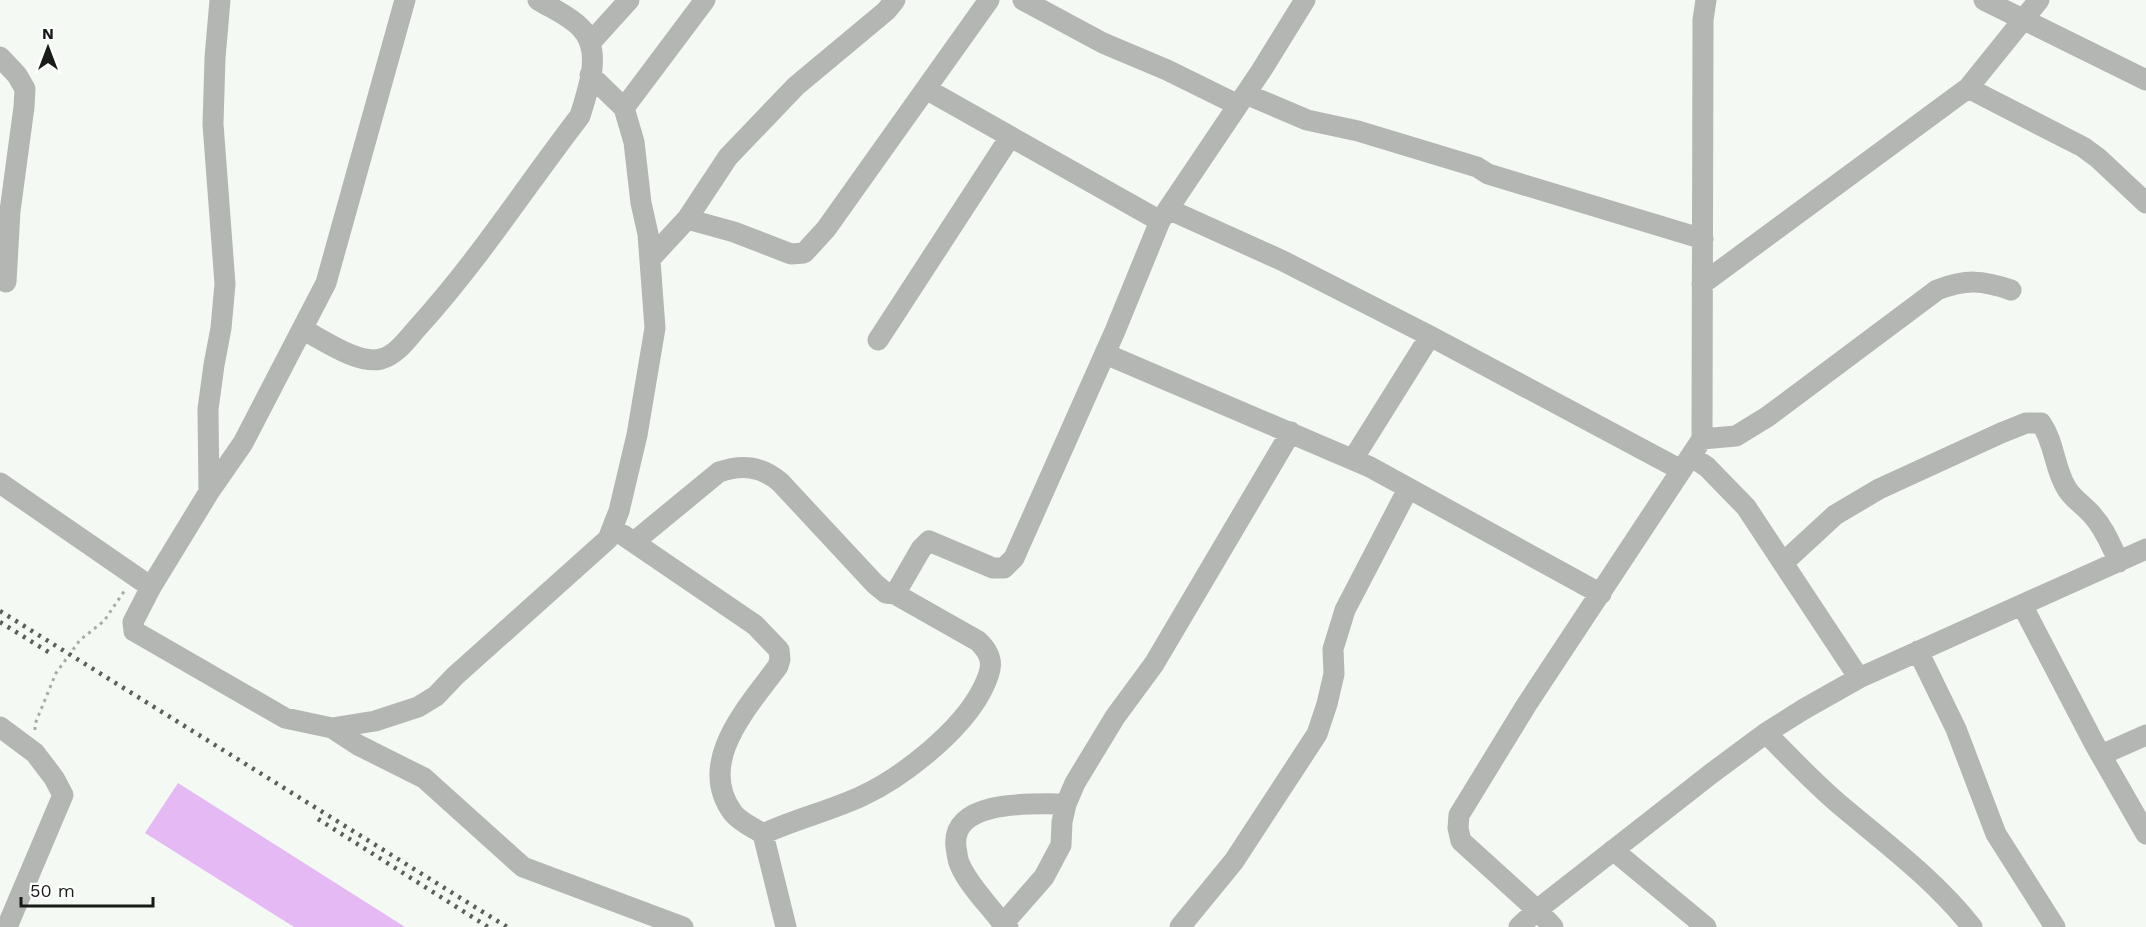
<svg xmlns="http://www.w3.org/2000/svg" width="2146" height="927" font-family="'Work Sans',sans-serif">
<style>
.building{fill:#e5b9f4}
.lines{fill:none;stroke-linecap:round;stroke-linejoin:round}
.path{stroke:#a8aca8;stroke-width:3;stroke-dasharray:3 4.5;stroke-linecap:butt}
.minor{stroke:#b4b6b4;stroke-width:21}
.rail{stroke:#5b5e5b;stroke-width:4.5;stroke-dasharray:3 6;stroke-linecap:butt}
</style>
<rect width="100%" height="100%" fill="#f4f9f4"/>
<path class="building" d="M178,783L405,927H294L145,833Z"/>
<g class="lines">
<path class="path" d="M35,730V724L56,673L80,640L104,621L125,590"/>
<path class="minor" d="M405,0L326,283L243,443L209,492L151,587L133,622L134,631L285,718L332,728L375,721L418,707L436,696L455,676L608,539L619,511L637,435L655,328L648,234L641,203L634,142L624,108L590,75
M1023,0L1103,43L1167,70L1238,105
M1984,0L2146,80
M591,42L629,0
M0,57L17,75L25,89L24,107L10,211L6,282
M1968,88L2083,147L2098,158L2146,203
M926,89L1160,221
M1246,94L1307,120L1358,131L1477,167L1488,174L1703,239
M624,108L705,0
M1168,209L1281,260L1430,336L1681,470
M687,219L734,232L791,254L804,253L826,229L989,0
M650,259L687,219L728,157L796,86L886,11L895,0
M1702,284L1968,88L2039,0
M302,329C322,339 358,365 381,359C397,355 408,338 419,326C478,261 526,186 580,116C588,89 603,51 581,28C570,16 551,8 538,0
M878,340L1010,137
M1106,351L1115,358L1370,467L1601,594
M1702,439L1736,436L1767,417L1937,290C1966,279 1982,280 2011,290
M1691,456L1707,467L1746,507L1859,678
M1353,459L1430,336
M0,483L151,587
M209,492L208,409L214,365L221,328L225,284L213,124L215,58L220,0
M623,535L755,625L779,650L780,659L778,666C749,706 695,762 733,813C740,822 754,828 763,834L786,927
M634,542L719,472C742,464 761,466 780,482L875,584L886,593L895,594L978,641C996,658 992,670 982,690C961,731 903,777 862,796C830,811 795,819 763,834
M1783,563L1835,515L1879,489L2001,433L2026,423H2041C2055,443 2054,469 2067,489C2074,500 2085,506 2093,516C2105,529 2111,546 2119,562
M895,594L921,549L929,541L993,568H1004L1014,558L1115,331L1160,221L1261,71L1305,0
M2022,605L2094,743L2146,834
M1918,651L1956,729L1996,834L2055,927
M0,727L35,753L54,778L63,795L7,927
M332,728L358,745L424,778L523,867L683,927
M1766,733C1790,757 1813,782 1839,804C1885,843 1934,879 1972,927
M2101,755L2146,735
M1613,850L1706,927
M1003,924L1044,877L1061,845L1062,822L1066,804L1075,783L1115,717L1154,664L1291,432
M1008,927L1003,924C989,905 969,886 960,865C957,859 957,852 956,847C950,798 1036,804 1066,804
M1180,927L1234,861L1317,734L1327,704L1334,674L1333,649L1345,610L1408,489
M1519,927L1537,910L1712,773L1766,733L1804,709L1859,678L2146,549
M1553,927L1537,910L1461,841L1458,828L1459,815L1527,704L1702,439L1703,20L1706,0"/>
<path class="rail" d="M0,611L507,927
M0,622L50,653
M318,819L488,927"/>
</g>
<g transform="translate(48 48)" stroke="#ffffff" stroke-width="4.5" paint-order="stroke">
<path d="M0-4.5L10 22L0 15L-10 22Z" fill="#191b19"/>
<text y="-9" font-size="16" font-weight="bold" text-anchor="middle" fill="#191b19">N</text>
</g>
<path d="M21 897v9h132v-9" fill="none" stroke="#191b19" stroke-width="3"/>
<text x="30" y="897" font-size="18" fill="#191b19" stroke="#ffffff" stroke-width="4.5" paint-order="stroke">50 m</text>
</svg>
